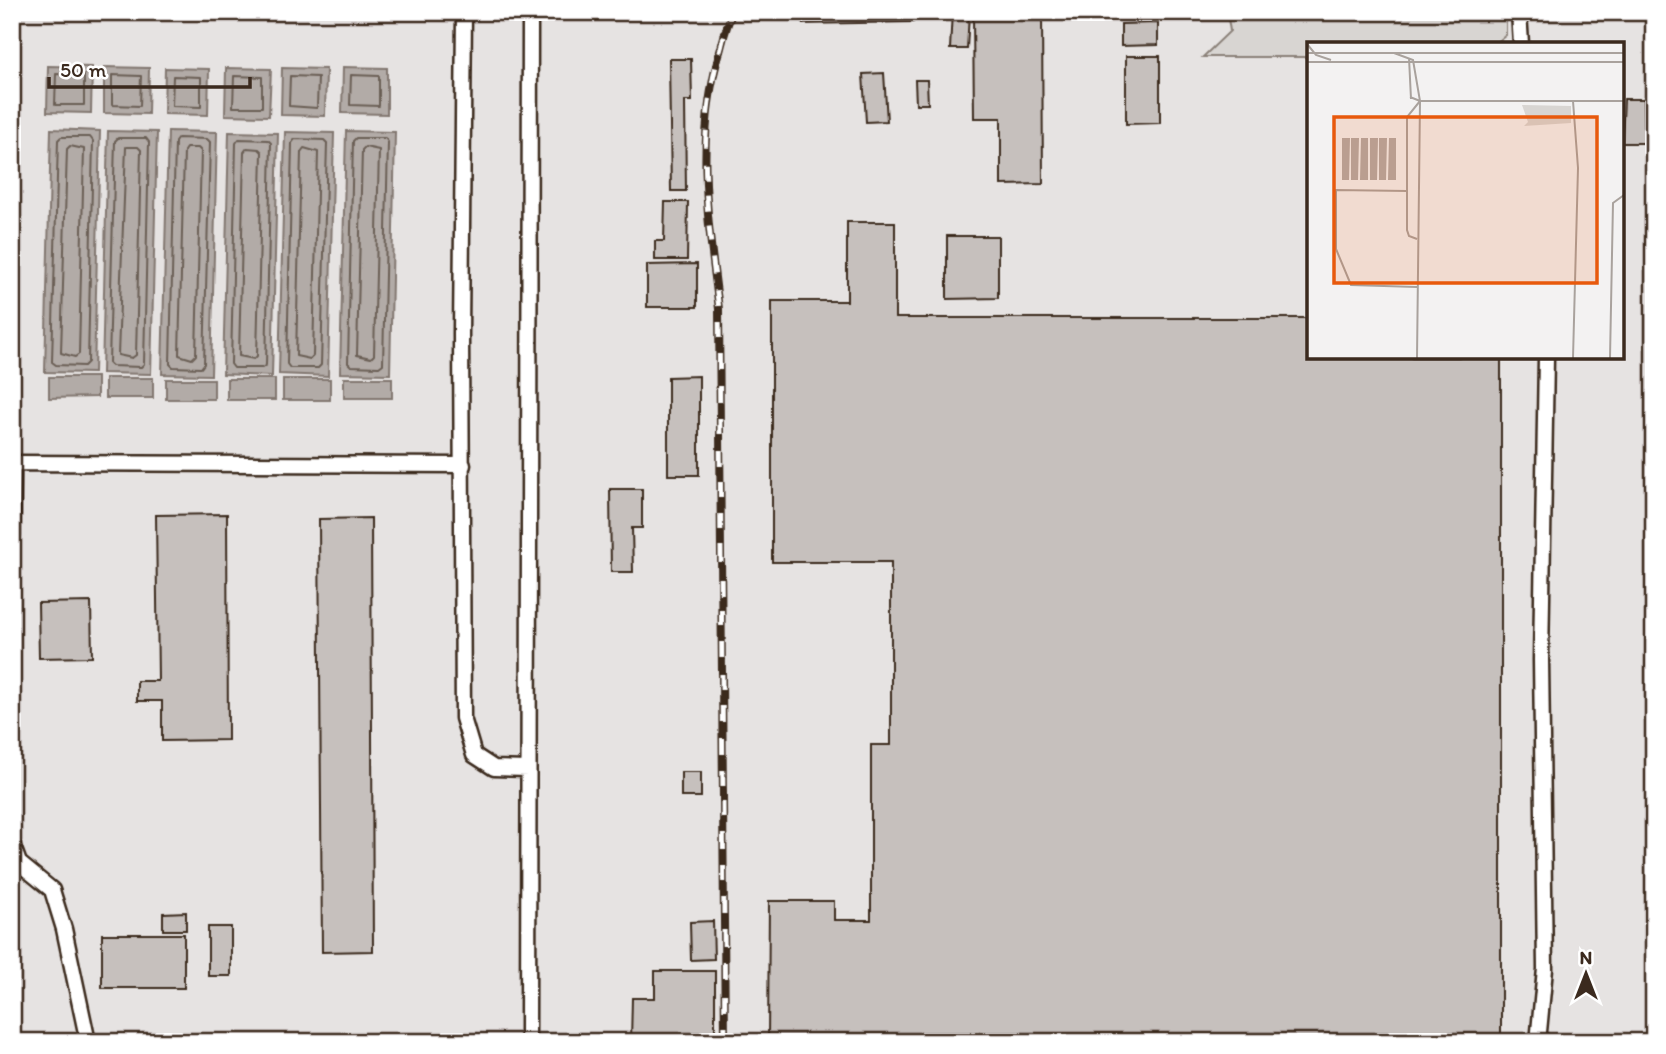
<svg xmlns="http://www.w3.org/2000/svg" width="1666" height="1054" font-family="Itim,sans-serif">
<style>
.built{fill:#e6e3e2;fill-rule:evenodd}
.green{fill:#d8d5d2;stroke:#8a8078;stroke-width:2}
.water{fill:#b2aba7;stroke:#827770;stroke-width:2}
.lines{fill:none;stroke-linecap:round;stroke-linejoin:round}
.shore{stroke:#6b5e55;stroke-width:2}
.building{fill:#c6c0bd;stroke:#3b2a1e;stroke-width:2}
.service-casing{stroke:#3b2a1e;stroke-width:19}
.service{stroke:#fff;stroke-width:14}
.rail-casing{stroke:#3b2a1e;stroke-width:8}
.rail{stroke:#fff;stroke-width:5;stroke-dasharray:16;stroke-linecap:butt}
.inset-road{fill:none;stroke:#a9a29d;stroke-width:2}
.view{fill:#e8590c;fill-opacity:0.15;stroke:#e8590c;stroke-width:3.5}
.inset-edge{fill:none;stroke:#3b2a1e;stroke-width:3.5}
</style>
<rect width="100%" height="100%" fill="#f3f2f2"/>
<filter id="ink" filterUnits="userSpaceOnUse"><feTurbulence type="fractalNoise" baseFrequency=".0143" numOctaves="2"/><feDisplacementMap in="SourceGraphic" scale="14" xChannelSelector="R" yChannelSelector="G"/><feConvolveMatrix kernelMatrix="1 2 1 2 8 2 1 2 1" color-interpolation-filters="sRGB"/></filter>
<g filter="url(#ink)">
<path class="built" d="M12,12H1654V1042H12ZM1309,44H1622V357H1309Z"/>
<path class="green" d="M1227,12H1506V35L1495,44H1309V57H1203L1230,31Z"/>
<path class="water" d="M48,66L92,67L91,113L47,112Z
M104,67L149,68L148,114L104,113Z
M343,67L387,68V114L342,113Z
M165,68L209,69L208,115L164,114Z
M226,68L271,69L269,116L225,115Z
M282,68L326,69L325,116L281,115Z
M51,129L100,131L94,373L45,372Z
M108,131L157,132L151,374L102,373Z
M168,131L217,132L211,375L162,374Z
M346,131L395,132L390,374L340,373Z
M229,132L278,133L272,376L223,374Z
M285,132L334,133L328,376L279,374Z
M49,377H97V397L49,398Z
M105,378H153V398H105Z
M344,378H392V398H344Z
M166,379H214V399H166Z
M227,379H275V400H227Z
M283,379H330V400H283Z"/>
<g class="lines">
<path class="shore" d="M56,74L84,75V105H55Z
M112,75L141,76L140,106L112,105Z
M351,75L379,76V106L350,105Z
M173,76L201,77V107L172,106Z
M234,76L262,77V107H233Z
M290,76L318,77L317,108L289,106Z
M61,137H90L93,141L88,362L84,366L56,365L52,362L58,140Z
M118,138H146L149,142L144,364L141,367L112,366L109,363L115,141Z
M178,138L207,139L210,142L204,364L201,368L173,367L170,364L175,142Z
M356,138H385L388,142L383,364L379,367L351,366L348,363L353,141Z
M239,139L268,140L271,143L266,365L262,368H234L231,364L236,143Z
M295,139L324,140L327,143L321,365L318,368H290L287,364L292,143Z
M70,146L84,149L79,354L75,357L61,353L67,149Z
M126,147H138L141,150L136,355L132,358L118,355Z
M365,147L379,150L374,355L371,358L357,355L362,150Z
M186,148H198L201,151L196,355L192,359L179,355L184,151Z
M247,148L259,149L262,152L257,356L254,359L239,356L244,152Z
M304,148L318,152L313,356L310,359L296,356L301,152Z"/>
</g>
<path class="building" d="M803,12H913V22L803,24Z
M952,12L969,13L967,49H950Z
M1001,12H1042L1043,184L1001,185V118H974L973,14Z
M1158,23V45L1121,46V24Z
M1126,56H1160V123L1126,124Z
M669,59H691L692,101H685L686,191H671Z
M884,73L887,121L866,122L863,74Z
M915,80H927L928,104H916Z
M1624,99H1644L1645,143H1622Z
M665,202H688L687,260H655V241H664Z
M847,222H895V318H1309V357H1501V1042H768L769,901H834V920H871V745H891V562H772V301H847Z
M947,236H998V298L947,299Z
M697,264V307H647V265Z
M699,376V475H668V377Z
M610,489H642V528H632L633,572H611Z
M227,514L228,740L162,741V701H137V681H158L156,515Z
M371,518L373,951L322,952L319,519Z
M91,602L92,657L39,658L38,603Z
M681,772H701V797H681Z
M186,912V930H163V913Z
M713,921L714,959L691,960L690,922Z
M208,927H231V976H208Z
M102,934H184V988H102Z
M655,971H715V1042H631L632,998H655Z"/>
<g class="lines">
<g class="service-casing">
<path id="service" d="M464,12L461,334L463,718L474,755L494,768L528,769
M1519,12L1521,44
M12,535L13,463L463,465
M12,844L19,863L52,890L64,929L88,1042
M528,1042L530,12
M1538,1042L1545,969L1541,660L1546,357"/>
</g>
<use href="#service" class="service"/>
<g class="rail-casing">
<path id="rail" d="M725,1042L719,309C708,222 694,134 721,48C724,36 727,23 733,12"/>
</g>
<use href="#rail" class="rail"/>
</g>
</g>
<g transform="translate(1307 42)">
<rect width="317" height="317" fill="#f3f2f2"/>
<path d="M215,63L264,64V81L217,84L221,80Z" fill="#d8d5d2"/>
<path d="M35,96H43L42,138H35ZM44,96H52L51,138H44ZM54,96H61V138H53ZM63,96H71L70,138H63ZM72,96H80L79,138H72ZM82,96H89V138H81Z" fill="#b2aba7"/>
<path class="inset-road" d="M0,2L9,13L24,18M0,11H317M87,11L106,18L113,59L110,316M102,16L104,57M0,20H317M103,55L113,59H317M266,59L271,126L266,316M100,149L29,148V207L44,243L110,245M110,197L102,194L100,188V75L113,59M303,316L306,161L317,153"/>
<path class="view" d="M27,75H290V241H27Z"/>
<rect width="317" height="317" class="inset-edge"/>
</g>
<rect width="1666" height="1054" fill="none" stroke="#fff" stroke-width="42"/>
<rect x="21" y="21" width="1624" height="1012" fill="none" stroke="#3b2a1e" stroke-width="2.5" filter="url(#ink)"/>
<g transform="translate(1586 974)" stroke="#ffffff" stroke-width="5" paint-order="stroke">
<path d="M0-5L12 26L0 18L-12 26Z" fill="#3b2a1e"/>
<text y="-10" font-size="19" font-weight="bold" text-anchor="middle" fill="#3b2a1e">N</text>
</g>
<path d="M49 77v10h201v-10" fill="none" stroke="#3b2a1e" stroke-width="3.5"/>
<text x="60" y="77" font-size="21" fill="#3b2a1e" stroke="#ffffff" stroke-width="5" paint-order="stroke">50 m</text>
</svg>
